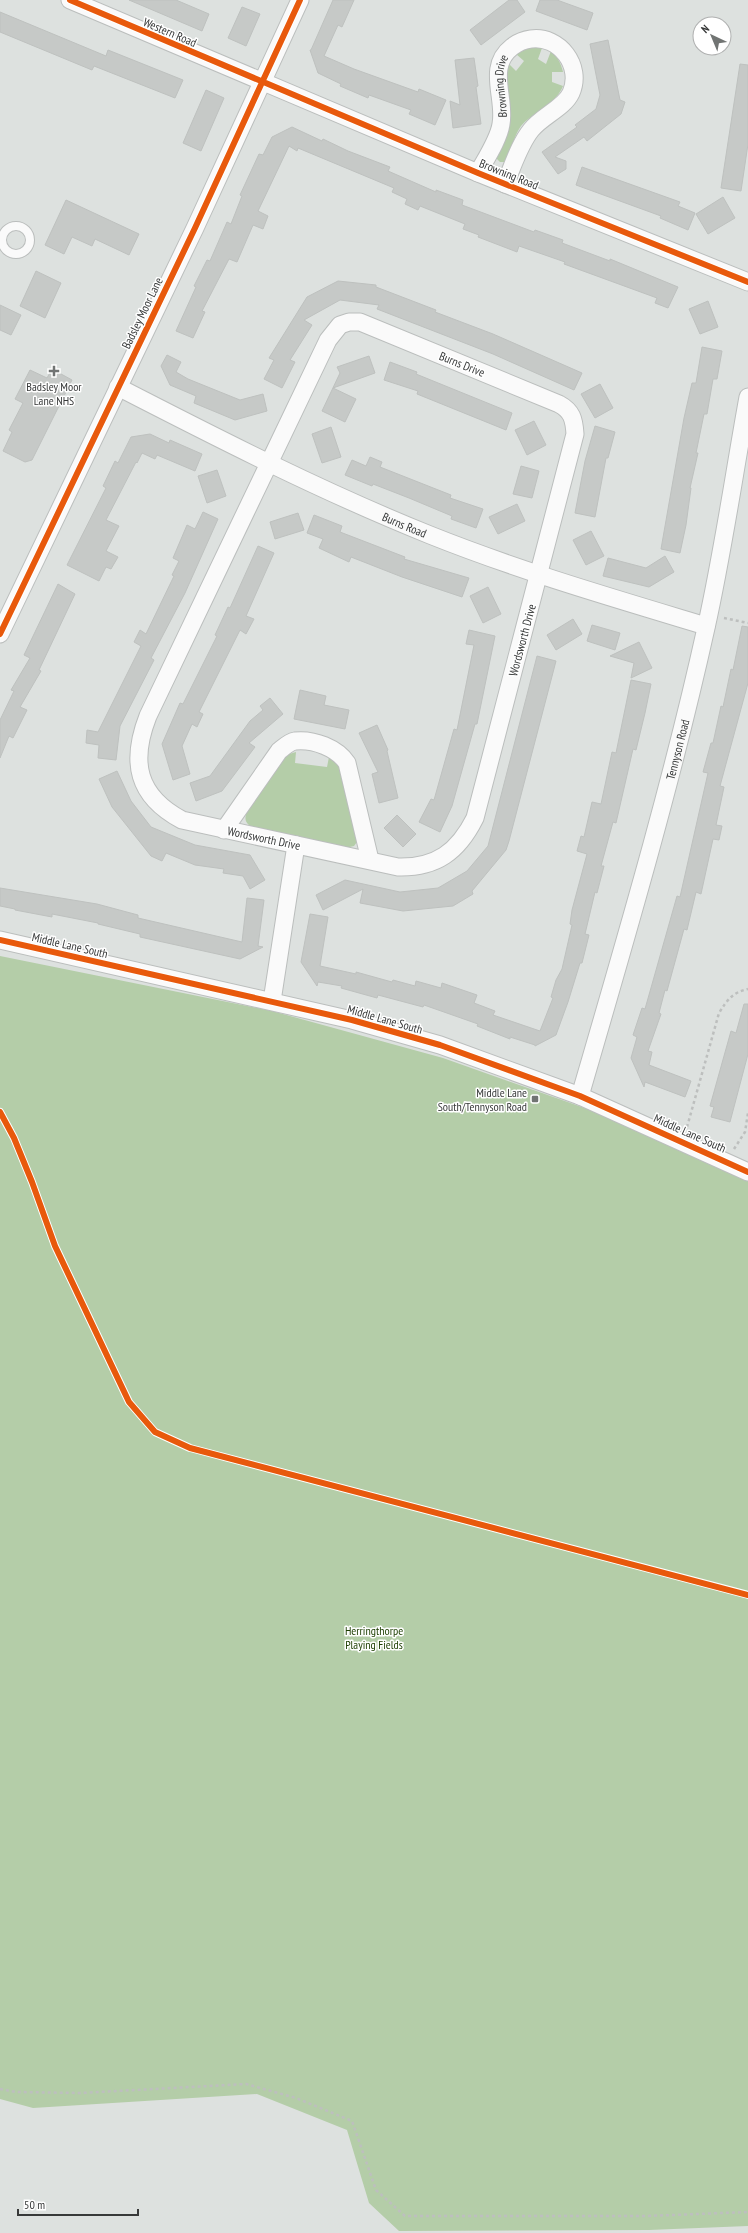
<svg xmlns="http://www.w3.org/2000/svg" width="748" height="2233" font-family="'PT Sans Narrow',sans-serif">
<style>
.green{fill:#b4cda8}
.building{fill:#c6c9c7;stroke:#bec1bf}
.lines{fill:none;stroke-linecap:round;stroke-linejoin:round}
.lane-casing{stroke:#bbbebd;stroke-width:10}
.street-casing{stroke:#bbbebd;stroke-width:19}
.path{stroke:#bdbfbe;stroke-width:2.5;stroke-dasharray:3 3;stroke-linecap:butt}
.lane{stroke:#fafafa;stroke-width:8}
.street{stroke:#fafafa;stroke-width:17}
.cycleway-casing{stroke:#fff;stroke-width:8}
.cycleway{stroke:#e8590c;stroke-width:6}
.poi-dot{fill:#717473;stroke:#fff;stroke-width:1.5}
.labels{text-anchor:middle;dominant-baseline:central;stroke-width:3;stroke-linejoin:round;paint-order:stroke}
.street-label{font-size:12px;fill:#373939;stroke:#fff}
.poi-label{font-size:12px;fill:#373939;stroke:#fff}
.park-label{font-size:12px;fill:#1c3d01;stroke:#fff}
</style>
<rect width="100%" height="100%" fill="#dde1df"/>
<path class="green" d="M531,47L542,48L538,59L546,64L551,51C558,58 561,63 563,72H552V82L563,86C556,104 533,112 521,126C513,137 512,152 504,162H500L495,157L508,63L516,71L524,61L516,54Z
M296,752L295,763L327,767L329,757L342,766L357,842L354,846L345,848L250,826C244,821 245,818 247,811L286,755Z
M0,956L272,1011L443,1058L596,1112L748,1180V2226L649,2230L399,2231L369,2203L347,2130L257,2094L33,2108L0,2099Z"/>
<path class="building" d="M129,0H176L209,14L202,31Z
M333,0H354L342,27L338,25L324,56L354,69L418,92L419,89L446,100L435,125L409,114L411,110L369,95L368,98L340,86L341,84L318,73L310,50H311Z
M509,0H517L525,12L481,45L470,30Z
M540,0H557L593,13L587,30L536,11Z
M242,7L260,14L246,46L228,38Z
M0,12L106,56L108,50L183,80L175,98L94,66L92,70L0,32Z
M608,40L620,100L625,102L621,114L587,141L584,137L555,157L566,161V169L558,174L542,152L577,127L575,125L596,109L600,95L590,44Z
M474,58L478,86L476,87L481,124L453,128L450,101L460,105L455,60Z
M740,64L748,65V144L741,191L721,188Z
M206,90L224,98L201,151L183,143Z
M292,127L322,141L323,139L348,151L390,167L388,171L436,192V190L463,200L462,205L534,232L535,230L563,240L562,243L610,261V259L678,287L668,308L655,303L657,298L564,264L565,262L519,246L517,252L478,237L479,235L463,229L465,224L420,206L418,210L405,204L407,199L392,192L394,188L298,148L297,151L289,146L258,211L268,216L263,229L253,225L237,262L229,259L202,311L205,312L193,338L176,331L196,287L194,286L207,260L210,261L227,222L231,224L242,196L240,195L259,154L263,155L272,137Z
M582,167L680,202L678,206L695,213L688,230L660,218L661,216L576,185Z
M723,197L735,218L708,234L696,214Z
M66,200L139,234L129,255L95,239L92,246L72,237L64,254L45,245Z
M36,271L61,283L45,318L20,306Z
M338,281L376,285V287L436,310L435,312L493,334L582,373L574,390L493,354L377,309L379,305L340,300L304,320L312,325L290,360L295,362L282,388L264,379L274,360L269,358L307,297Z
M708,301L718,327L700,334L689,309Z
M0,305L21,315L11,335L0,330Z
M702,347L722,351L717,379H713L707,414H704L696,453H698L690,488H691L686,525L680,553L661,549L684,418L692,383H696Z
M167,355L181,362L176,372L188,379L240,400L263,394L267,411L235,420L194,403L196,396L170,385L161,366Z
M369,356L375,373L333,388L356,399L345,422L322,411L340,373L337,367Z
M390,362L417,372L416,374L512,413L506,430L417,394L418,391L384,380Z
M52,369L72,380L32,460L25,462L3,451L12,432L9,430L23,403L15,399L30,370L47,378Z
M600,384L613,408L595,418L581,394Z
M534,421L546,445L527,455L515,430Z
M595,426L615,432L608,458H606L595,517L575,513L585,461Z
M331,427L341,457L322,463L312,434Z
M150,434L169,443L170,440L202,454L195,471L157,455L155,459L142,453L137,463L136,462L106,520L119,526L106,551L118,557L111,569L106,567L99,581L67,565L106,488L103,486L115,461L118,463L131,437Z
M370,457L382,462L380,467L451,495L450,498L483,509L476,528L451,519L452,516L409,498L373,484L372,486L345,475L352,460L366,466Z
M521,466L539,471L532,498L513,494Z
M217,470L226,496L207,503L198,476Z
M517,504L525,521L498,534L489,517Z
M203,512L218,519L185,593L151,658L154,660L120,726L116,760L98,758L99,745L86,743L87,730L98,732L141,646L134,642L140,630L146,634L174,576L172,575L179,561L173,558L187,525L195,529Z
M298,513L304,530L275,539L270,522Z
M314,515L342,526L340,532L405,557L404,559L469,578L462,597L402,577L351,557L349,562L319,548L323,539L307,533Z
M591,531L604,556L586,565L573,540Z
M258,546L274,553L246,616L254,619L246,634L240,630L199,712L203,714L197,727L192,724L182,746L190,774L173,780L162,744L180,703L183,704L217,636L215,635L228,607L230,608Z
M665,556L674,572L649,587L603,576L608,558L646,568Z
M58,584L75,594L39,670L41,671L20,707L27,710L13,738L9,736L0,758V720L14,691L11,690L30,658L24,655Z
M488,587L501,614L483,623L470,596Z
M573,619L582,634L556,650L547,635Z
M592,625L620,633L615,650L587,641Z
M742,626L748,627V683L720,786L724,787L716,825L722,826L719,840L713,839L701,894L696,892L687,930L684,929L667,991L665,990L659,1013L661,1014L648,1051L652,1052L649,1065L691,1081L685,1097L645,1082L644,1087L631,1058L637,1037L633,1035L642,1008L645,1009L677,896L680,897L708,773L703,772L711,743H713L721,706L723,707L731,669L733,670Z
M469,630L495,636L477,724H475L452,806L440,832L419,822L431,799L434,800L454,729L457,730L474,645L466,644Z
M639,642L652,668L631,678L634,663L610,656Z
M537,656L556,661L509,841L506,850L472,891L473,894L453,906L403,911L360,903L363,889L323,910L316,895L345,880L400,892L438,888L467,871L488,846Z
M631,680L651,684L645,713L636,750L633,749L616,823L613,822L601,866H604L597,893L595,892L585,934L589,935L582,963H580L568,1002L556,1035L535,1046V1045L510,1037V1039L477,1026L478,1024L424,1005L423,1007L378,995L377,998L341,988L342,986L318,982L317,986L301,962L310,914L328,917L320,966L356,974V972L392,982L393,980L415,986L416,981L441,988L442,983L477,995L474,1003L495,1011L493,1015L540,1031L553,998L551,997L556,980L562,969L572,925L570,924L572,910L587,854L577,851L581,836L584,837L592,802L601,804L612,752L616,753Z
M300,690L326,696L324,705L349,710L345,729L294,719Z
M270,698L283,714L249,743L255,747L222,791L196,801L190,783L210,776L250,721L263,710L260,706Z
M377,725L388,750L387,751L398,798L379,803L372,774L378,772L359,733Z
M117,771L131,801L151,827L195,845L250,855L265,880L250,889L243,876L223,873L224,869L195,865L166,853L162,861L151,856L112,807L99,779Z
M397,815L416,834L403,847L384,828Z
M0,888L97,904L138,915V918L242,942L247,898L264,900L258,946L263,947L240,959L140,937V934L98,924V923L52,914V917L15,910V909L0,906Z
M744,1004H748V1054L730,1122L711,1117L714,1107L710,1106L731,1031L736,1033Z"/>
<g class="lines">
<g class="lane-casing">
<path id="lane" d="M2 240a14 14 0 1 1 28 0a14 14 0 1 1-28 0Z"/>
</g>
<g class="street-casing">
<g id="street">
<path d="M70,0L478,173L748,282"/>
<path id="s1" d="M478,173C485,160 499,139 501,124C506,98 486,67 512,47C517,43 523,40 531,39C559,35 583,66 571,93C564,108 542,116 531,130C519,145 513,166 505,184"/>
<path d="M349,322H360L559,404C572,411 574,419 575,434L475,818C458,852 436,868 398,867L182,820C137,796 130,762 148,716L328,340L340,325Z"/>
<path id="s2" d="M118,387C221,440 323,492 430,535C520,571 613,598 706,626"/>
<path d="M0,634L195,228L300,0"/>
<path d="M224,830L279,751C284,747 289,742 295,741C314,739 337,748 347,763L370,860"/>
<path d="M0,940L352,1020L440,1045L580,1096L748,1172"/>
<path d="M272,1001L296,845"/>
<path id="s3" d="M580,1096C625,941 671,786 706,628C723,552 734,474 748,397"/>
</g>
</g>
<path class="path" d="M724,618L748,623
M687,1127L719,1013C727,1000 733,992 748,989
M734,1149L745,1132L748,1113
M0,2089L16,2092L80,2093L246,2084L296,2098L352,2121L376,2190L405,2216H647L748,2212"/>
<use href="#lane" class="lane"/>
<use href="#street" class="street"/>
<g class="cycleway-casing">
<path id="cycleway" d="M70,0L478,173L748,282
M0,634L195,228L300,0
M0,940L352,1020L440,1045L580,1096L748,1172
M0,1112L14,1138L32,1182L55,1246L129,1402L155,1432L190,1448L748,1595"/>
</g>
<use href="#cycleway" class="cycleway"/>
</g>
<g class="poi-dot">
<path d="M52 365h4v4h4v4h-4v4h-4v-4h-4v-4h4z"/>
<rect x="531" y="1095" width="8" height="8" rx="2"/>
</g>
<g class="labels">
<g class="street-label">
<text transform="translate(170 32) rotate(23)">Western Road</text>
<text stroke="none"><textPath href="#s1" startOffset="93">Browning Drive</textPath></text>
<text transform="translate(509 174) rotate(22)">Browning Road</text>
<text transform="translate(142 313) rotate(-64)">Badsley Moor Lane</text>
<text transform="translate(462 364) rotate(22)">Burns Drive</text>
<text stroke="none"><textPath href="#s2" startOffset="318">Burns Road</textPath></text>
<text transform="translate(522 640) rotate(-75)">Wordsworth Drive</text>
<text stroke="none"><textPath href="#s3" startOffset="360">Tennyson Road</textPath></text>
<text transform="translate(264 838) rotate(12)">Wordsworth Drive</text>
<text transform="translate(70 945) rotate(13)">Middle Lane South</text>
<text transform="translate(385 1019) rotate(16)">Middle Lane South</text>
<text transform="translate(690 1133) rotate(24)">Middle Lane South</text>
</g>
<g class="poi-label">
<text x="54" y="386">Badsley Moor<tspan x="54" dy="14">Lane NHS</tspan></text>
<text x="527" y="1092" text-anchor="end">Middle Lane<tspan x="527" dy="14">South/Tennyson Road</tspan></text>
</g>
<g class="park-label">
<text x="374" y="1630">Herringthorpe<tspan x="374" dy="14">Playing Fields</tspan></text>
</g>
</g>
<g transform="translate(712 36) rotate(316)"><circle r="19" fill="#ffffff" stroke="#afb0b0"/>
<path d="M0-3L7 15L0 10L-7 15Z" fill="#717473"/>
<text y="-6" font-size="11" font-weight="bold" text-anchor="middle" fill="#373939">N</text>
</g>
<path d="M18 2209v6h120v-6" fill="none" stroke="#373939" stroke-width="2"/>
<text x="24" y="2209" font-size="12" fill="#373939" stroke="#ffffff" stroke-width="3" paint-order="stroke">50 m</text>
</svg>
